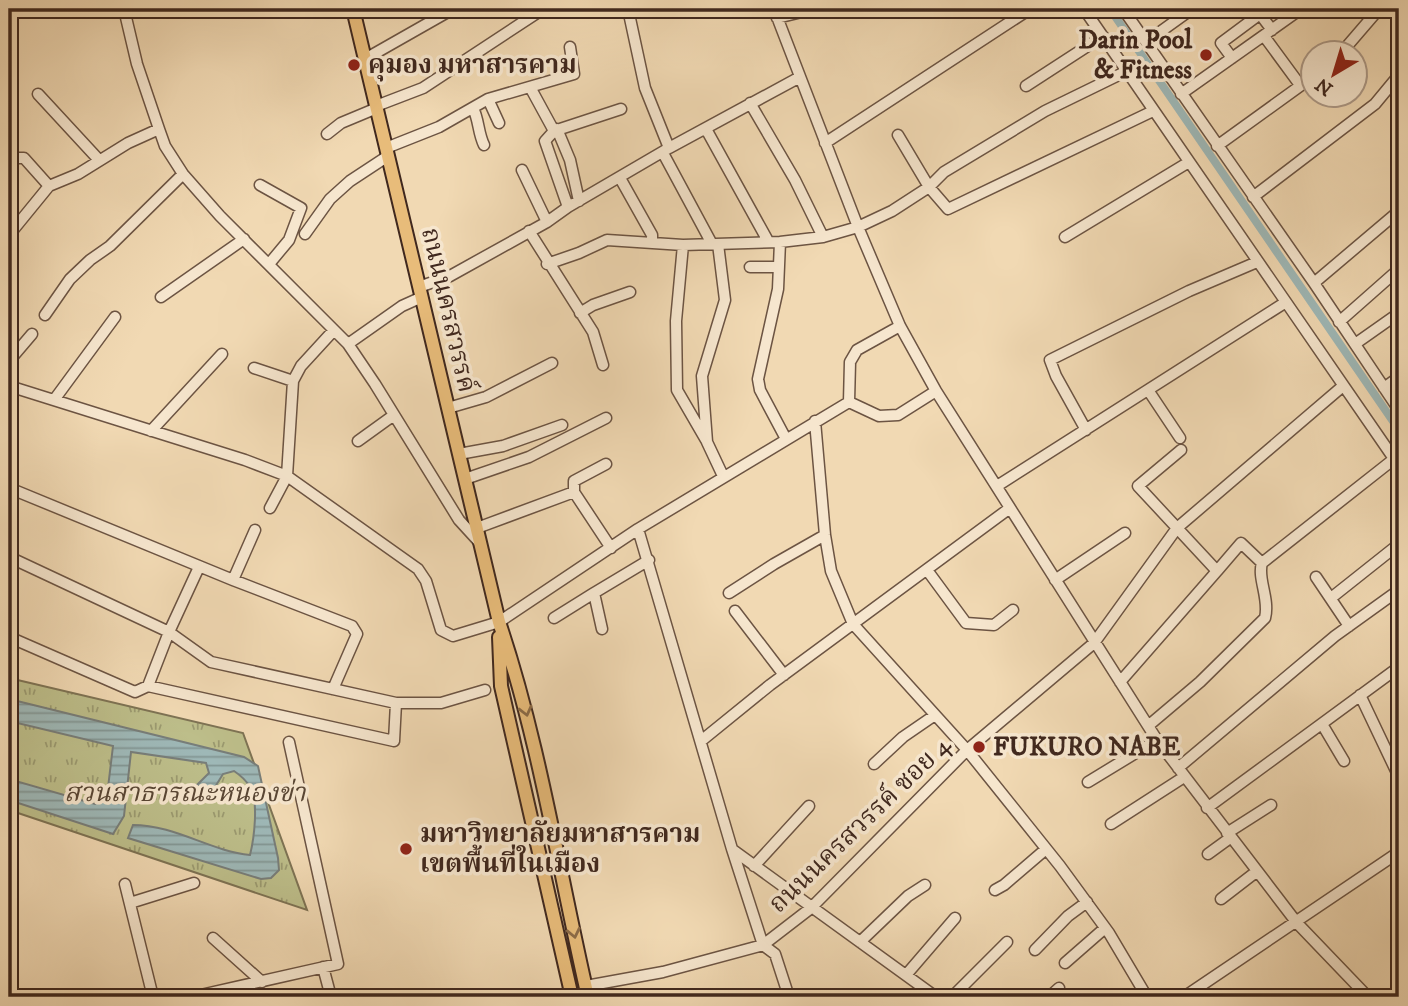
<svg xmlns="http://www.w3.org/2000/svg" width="1408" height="1006" font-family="'IM FELL DW Pica','Noto Serif Thai',serif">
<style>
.park{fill:url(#park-tufts);stroke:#7e7354;stroke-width:2}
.water{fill:url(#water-rules);stroke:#787e7a;stroke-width:2}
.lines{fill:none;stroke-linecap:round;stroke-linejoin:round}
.canal{stroke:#9eb8b7;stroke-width:8}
.minor-casing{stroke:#6c5443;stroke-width:13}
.major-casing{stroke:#40281e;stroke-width:16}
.minor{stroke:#f6e6ce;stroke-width:10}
.major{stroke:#e8bc7a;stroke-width:12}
.oneway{stroke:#8c6b47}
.poi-dot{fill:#8f2418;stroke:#f6e6ce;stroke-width:2.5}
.labels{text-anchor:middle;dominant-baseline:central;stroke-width:7;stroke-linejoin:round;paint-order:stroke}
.poi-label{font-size:26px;font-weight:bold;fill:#40281e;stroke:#f6e6ce;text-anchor:start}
.street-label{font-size:26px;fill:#40281e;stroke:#f6e6ce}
.park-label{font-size:26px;font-style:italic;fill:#594634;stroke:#f6e6ce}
</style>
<defs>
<pattern id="park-tufts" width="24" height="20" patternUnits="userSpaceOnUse" patternTransform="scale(1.75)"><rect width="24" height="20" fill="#bdbe8a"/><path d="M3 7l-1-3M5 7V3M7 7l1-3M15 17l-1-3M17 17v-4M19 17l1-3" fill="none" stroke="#9b9a70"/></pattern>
<pattern id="water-rules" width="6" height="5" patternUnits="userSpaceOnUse" patternTransform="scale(1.75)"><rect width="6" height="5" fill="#9eb8b7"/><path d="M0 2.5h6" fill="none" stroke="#829694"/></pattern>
</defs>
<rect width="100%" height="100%" fill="#f1d9b3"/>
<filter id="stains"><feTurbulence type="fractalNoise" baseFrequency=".00286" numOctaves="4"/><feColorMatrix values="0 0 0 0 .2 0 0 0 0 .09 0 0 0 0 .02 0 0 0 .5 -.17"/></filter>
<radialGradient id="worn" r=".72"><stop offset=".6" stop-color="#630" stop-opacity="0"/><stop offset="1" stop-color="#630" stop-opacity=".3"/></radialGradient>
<path class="park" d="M9,678L243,733L307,910L9,810Z"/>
<path class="water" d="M9,699L244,757L258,766L278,858L279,870L271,878L261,879L128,838L133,825C175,825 210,851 250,855C254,839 259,801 250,787C246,780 240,775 234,771L223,774L210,795L197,785L209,773L206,763L131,752L124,816L113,834L9,800V779L95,804L107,796L113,746L9,721Z"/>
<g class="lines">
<path class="canal" d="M1110,9L1399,430"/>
<g class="minor-casing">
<path id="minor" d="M124,9L137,64L159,129L165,146L183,174L220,216L348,344L375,384L459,520L480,543
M628,9L645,88L669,148
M774,9L858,227L900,326L936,391L1157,740L1297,923L1368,997
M1084,9L1399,466
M1123,9L1314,283L1399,410
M777,18L814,9
M1264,36L1300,85
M1146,42L1192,9
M1342,52L1379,9
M1232,58L1221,43L1260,14L1272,30
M365,59L453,9
M1026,86L1103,36
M530,87L554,131L545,141L568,207
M38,94L99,160
M1181,94L1301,9
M488,99L499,123
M750,103L795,180L823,237
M376,106L423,88L543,9
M473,108C479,120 478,133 484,145
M557,129L570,160L579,201
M706,129L768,241
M554,131L621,109
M327,134L341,123L377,108
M898,135L929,187L948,209L1153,111
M825,143L1030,9
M1217,146L1314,76
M386,148L439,127L488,99L574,74L570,47
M663,153L712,244
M9,158H24L49,186
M522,170L547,222
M620,178L652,235V243
M260,185L301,208L289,240L269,264
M1253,197L1375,104L1399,75
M529,231L593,332L603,365
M305,234L330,199L350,181L388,156
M9,235L49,186L78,174L128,143L159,129
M1065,237L1189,162
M780,242L778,289L758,379L760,390L786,439
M718,244L725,300L702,376L707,442L723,476
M683,245L676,321L677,390L706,440
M547,264L579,253L607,240L683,245L780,242L823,237L858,227L892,211L929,187L944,172L1045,111L1127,71
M750,267H779
M1314,283L1399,211
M419,287L450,276L547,222L568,207L669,148L800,77
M161,297L244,239
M580,313L593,305L630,292
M45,315L70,279L90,260L110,246L183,174
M1339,322L1399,269
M900,326L857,350L850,362L849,402L879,416L898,415L936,391
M348,344L402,306L422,297
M1355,344L1399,313
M9,361L32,334
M254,368L293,381
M9,386L245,460L287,476L418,569L426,581L441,630L453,636L499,622L638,529L849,402
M1384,388L1399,377
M1148,390L1180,438
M54,400L115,317
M448,408L486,397L552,363
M815,421L825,535L831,571L853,624L967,750L1060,866L1109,933L1147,997
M1086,430L1056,376L1050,360L1189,291L1257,262
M151,431L222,354
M358,441L394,415
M459,454L503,446L562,425
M465,479L529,457L606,418
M997,486L1286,302
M9,488L233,580L352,626L357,634L333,689
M574,492L611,548
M270,508L287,476L293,381L301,366L334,330
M477,528L574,492V481L606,464
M638,529L732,849L763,945L775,954L789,997
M9,557L169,632L211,662L396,703H441L485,690
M927,570L966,623L994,625L1013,610
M1217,571L1241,543L1262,563L1394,459
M1316,577L1349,626
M233,580L255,530
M1055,580L1125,533
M729,593L774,564L825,535
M1331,598L1399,544
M735,611L784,675
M554,618L594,593
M602,629L594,593L649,560
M9,637L135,692L148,686L169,632L199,567
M1120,682L1217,571L1138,486L1181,450
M148,686L394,741L396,703
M1360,695L1399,777
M1322,724L1344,761
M1148,726L1200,682L1265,618C1270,599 1257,578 1262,563
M701,741L770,685L1010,508
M874,764L903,737L935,715
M1178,768L1335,636L1399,590
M1088,782L1157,740
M1207,808L1399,667
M1111,824L1184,777
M1227,833L1271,805
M733,850L936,997
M1208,854L1230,838
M754,866L809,806
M125,884L153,997
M995,890L1004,885L1046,849
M1221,899L1256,872
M130,903L194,883
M213,938L262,982
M860,942L908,896L925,885
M1035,950L1068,916L1087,902
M1065,963L1105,928
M323,967L331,997
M906,975L955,918
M586,986L663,972L763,945L811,908L967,750L1094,643L1177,528L1343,386
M192,997L338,964L289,742
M952,997L1007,942
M1049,997L1059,988
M1184,997L1399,852"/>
</g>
<g class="major-casing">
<path id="major" d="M353,9L499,622C540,744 559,872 588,997
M499,637L501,686L572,997"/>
</g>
<use href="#minor" class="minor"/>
<use href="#major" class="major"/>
</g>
<defs><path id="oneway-chevron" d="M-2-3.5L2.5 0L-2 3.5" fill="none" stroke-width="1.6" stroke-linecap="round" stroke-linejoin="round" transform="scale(1.75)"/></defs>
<g class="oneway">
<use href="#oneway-chevron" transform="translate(526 711) rotate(76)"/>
<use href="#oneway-chevron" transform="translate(574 933) rotate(78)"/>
</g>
<g class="poi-dot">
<circle cx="1206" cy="55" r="7"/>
<circle cx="354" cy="65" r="7"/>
<circle cx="979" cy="747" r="7"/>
<circle cx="406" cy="849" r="7"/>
</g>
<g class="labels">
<g class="poi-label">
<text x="1192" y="40" text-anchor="end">Darin Pool<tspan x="1192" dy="30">&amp; Fitness</tspan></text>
<text x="368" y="65">คุมอง มหาสารคาม</text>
<text x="993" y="747">FUKURO NABE</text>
<text x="420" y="834">มหาวิทยาลัยมหาสารคาม<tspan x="420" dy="30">เขตพื้นที่ในเมือง</tspan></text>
</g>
<g class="street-label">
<text transform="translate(448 310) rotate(77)">ถนนนครสวรรค์</text>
<text transform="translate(860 825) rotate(-44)">ถนนนครสวรรค์ ซอย 4</text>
</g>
<g class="park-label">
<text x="185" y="793">สวนสาธารณะหนองข่า</text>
</g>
</g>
<rect width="1408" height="1006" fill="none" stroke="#f1d9b3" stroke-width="35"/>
<rect x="10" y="10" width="1387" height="985" fill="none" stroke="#40281e" stroke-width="3.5"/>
<rect x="18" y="18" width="1373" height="971" fill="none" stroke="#40281e" stroke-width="2"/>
<g transform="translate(1334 74) rotate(218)"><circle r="33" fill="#f6e6ce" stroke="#ad9a88" stroke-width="2"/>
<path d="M0-5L12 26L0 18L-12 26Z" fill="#8f2418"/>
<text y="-10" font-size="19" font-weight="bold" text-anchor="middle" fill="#40281e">N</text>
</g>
<rect width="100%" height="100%" filter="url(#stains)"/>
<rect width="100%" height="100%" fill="url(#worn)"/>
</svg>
